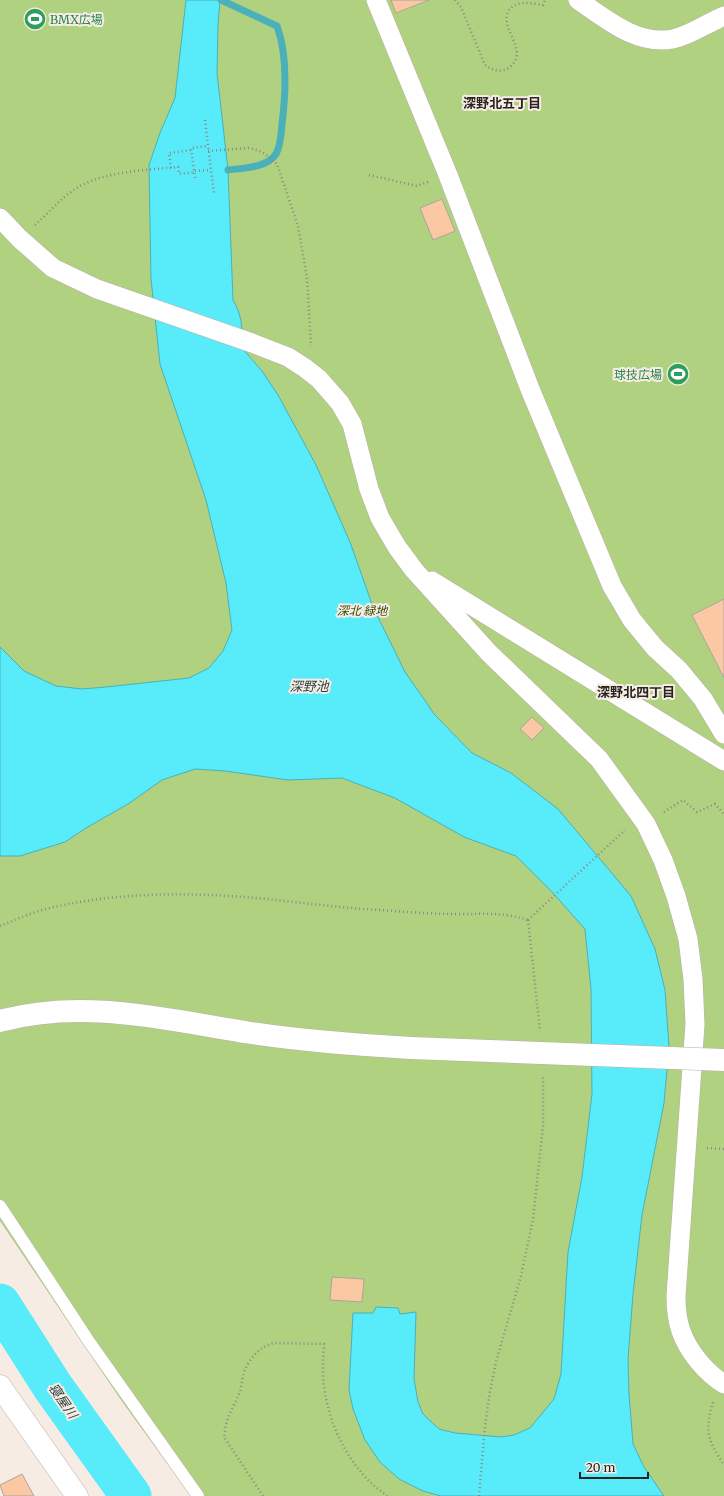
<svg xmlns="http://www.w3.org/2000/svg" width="724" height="1496" font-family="Merriweather,'Noto Sans JP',serif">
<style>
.green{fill:#b0d17f}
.water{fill:#58ecfb;stroke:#4ab0ba}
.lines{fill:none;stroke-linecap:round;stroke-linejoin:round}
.stream{stroke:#4ab0ba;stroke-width:7}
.river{stroke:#58ecfb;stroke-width:41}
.building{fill:#fac8a3;stroke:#aea49d}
.service-casing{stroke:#bab0a8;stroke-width:13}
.pedestrian-casing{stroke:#bab0a8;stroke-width:20}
.tertiary-casing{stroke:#bab0a8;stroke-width:23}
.path{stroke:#8f8882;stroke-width:2.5;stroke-dasharray:1 3;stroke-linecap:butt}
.service{stroke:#fff;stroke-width:12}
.pedestrian{stroke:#fff;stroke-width:19}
.tertiary{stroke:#fff;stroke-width:22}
.tertiary-bridge-casing{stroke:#bab0a8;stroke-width:23;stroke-linecap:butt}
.tertiary-bridge{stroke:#fff;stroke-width:22}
.labels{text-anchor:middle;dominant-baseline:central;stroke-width:4;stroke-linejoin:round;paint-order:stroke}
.leisure-label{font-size:12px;fill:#27864d;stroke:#f7ece4;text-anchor:start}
.park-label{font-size:12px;font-style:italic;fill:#384e0b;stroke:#f7ece4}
.neighbourhood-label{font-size:13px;font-weight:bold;fill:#282421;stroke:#f7ece4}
.water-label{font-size:13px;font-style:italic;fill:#253e40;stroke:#f7ece4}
</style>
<rect width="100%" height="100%" fill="#f7ece4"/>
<path class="green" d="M0,0H724V1496H191L123,1403L0,1221Z"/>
<path class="water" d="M186,0H220L218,25L217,73L228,170L233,300C242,315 243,330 242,348L262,371L278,395L316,465L350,542L373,607L405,672L426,702L434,714L472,753L511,773L558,809L631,896L655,949L665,990L669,1047L664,1103L642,1215L633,1294L628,1359L629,1394L633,1444L644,1467L664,1496H441L423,1491L399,1479L380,1462L365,1440L353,1409L349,1390L353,1313H373L376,1307L398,1308L400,1314L416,1312L414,1379L418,1402L423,1414L439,1429L455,1433L501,1437L514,1435L530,1428L554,1399L561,1374L568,1252L582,1177L592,1094L591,989L585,929L553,893L516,856L464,837L395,798L342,778L288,780L225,771L195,769L162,780L128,804L86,828L65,842L20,856H0V647L24,671L56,686L82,689L106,687L189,678L209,668L223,651L232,630L226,583L206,500L160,364L151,279L149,165L160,133L175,98Z"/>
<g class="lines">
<path class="stream" d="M221,0L277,26C288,56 286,92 282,124C281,133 281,145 276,154C267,168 243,168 228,170"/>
<path class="river" d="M0,1304L53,1387L131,1496"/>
</g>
<path class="building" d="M391,0H429L396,13Z
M442,199L455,231L433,240L420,208Z
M724,599V678L692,615Z
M532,717L544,728L532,740L520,729Z
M332,1277L364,1279L362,1302L330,1300Z
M22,1474L34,1496H4L0,1485Z"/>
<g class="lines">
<g class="service-casing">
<path id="service" d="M0,1206L90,1343L198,1496"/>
</g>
<g class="pedestrian-casing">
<path id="pedestrian" d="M376,0L448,175L530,389L612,586L632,620L655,648L679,670L703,699L724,734
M578,0C606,19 637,46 673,39C691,35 707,23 724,16
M0,218L20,239L53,268L97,289L252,343L288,357L305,368L319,379L340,403L352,424L369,489L380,518L397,547L414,570L489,653L599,759L646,824L663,860L676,896L688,939L693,979L695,1024L676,1296C676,1307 677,1320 681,1331C688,1351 705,1372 724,1384
M432,581L724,761"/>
</g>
<g class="tertiary-casing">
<path id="tertiary" d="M0,1021C84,998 168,1020 251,1033C304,1041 358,1045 411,1048
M0,1386L77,1496"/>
</g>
<path class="path" d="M455,0L461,7L485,65C491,69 496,72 505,70C508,69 510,67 512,65C528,48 498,27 509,10C517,0 531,3 543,5L545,0
M205,120L214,194
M208,151L248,148L257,150L265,154L277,164L298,226L307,278L311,346
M171,168L169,153L192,150
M195,171L211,170
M369,175L417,186L428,182
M195,178L191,148L208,146
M35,225C50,212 64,194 82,185C109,171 148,170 178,167L179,174L195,172
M664,812L683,800L697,812L715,804L724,814
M528,920L540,1031
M528,920L625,830
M0,926C15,920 30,913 46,909C114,892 187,892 257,898C298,902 339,908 380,910C406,912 433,914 459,914C485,914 503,912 528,920
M707,1148L724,1149
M713,1402C704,1432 708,1440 724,1465
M263,1496L224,1437C225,1432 225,1426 227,1421C229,1413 235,1404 238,1396C242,1388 242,1380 244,1372C249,1359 260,1346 274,1343L324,1344C323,1361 322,1377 325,1393C330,1425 346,1457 368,1480C374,1486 381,1491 387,1496
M479,1496L485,1426L490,1391L496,1362L521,1276L533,1219L543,1126V1076"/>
<use href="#service" class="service"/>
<use href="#pedestrian" class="pedestrian"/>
<use href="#tertiary" class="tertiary"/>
<g class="tertiary-bridge-casing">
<path id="tertiary-bridge" d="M411,1048L724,1060"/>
</g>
<use href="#tertiary-bridge" class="tertiary-bridge"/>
</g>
<defs>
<g id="stadium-disc" transform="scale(1.15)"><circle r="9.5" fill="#2e9e5b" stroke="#f7ece4"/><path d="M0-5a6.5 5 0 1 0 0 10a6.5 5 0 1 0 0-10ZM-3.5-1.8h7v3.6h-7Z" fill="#fff"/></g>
</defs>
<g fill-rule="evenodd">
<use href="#stadium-disc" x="35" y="19"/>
<use href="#stadium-disc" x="678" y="374"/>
</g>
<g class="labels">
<g class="leisure-label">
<text x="50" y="19">BMX広場</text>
<text x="662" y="374" text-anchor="end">球技広場</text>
</g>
<g class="park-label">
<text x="362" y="610">深北 緑地</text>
</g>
<g class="neighbourhood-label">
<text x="502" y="103">深野北五丁目</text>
<text x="636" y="692">深野北四丁目</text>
</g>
<g class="water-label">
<text x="309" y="686">深野池</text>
<text transform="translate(63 1401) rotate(55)">寝屋川</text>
</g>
</g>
<path d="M580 1472v6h68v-6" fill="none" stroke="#282421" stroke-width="2"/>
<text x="586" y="1472" font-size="12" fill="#282421" stroke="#f7ece4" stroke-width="3" paint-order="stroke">20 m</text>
</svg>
